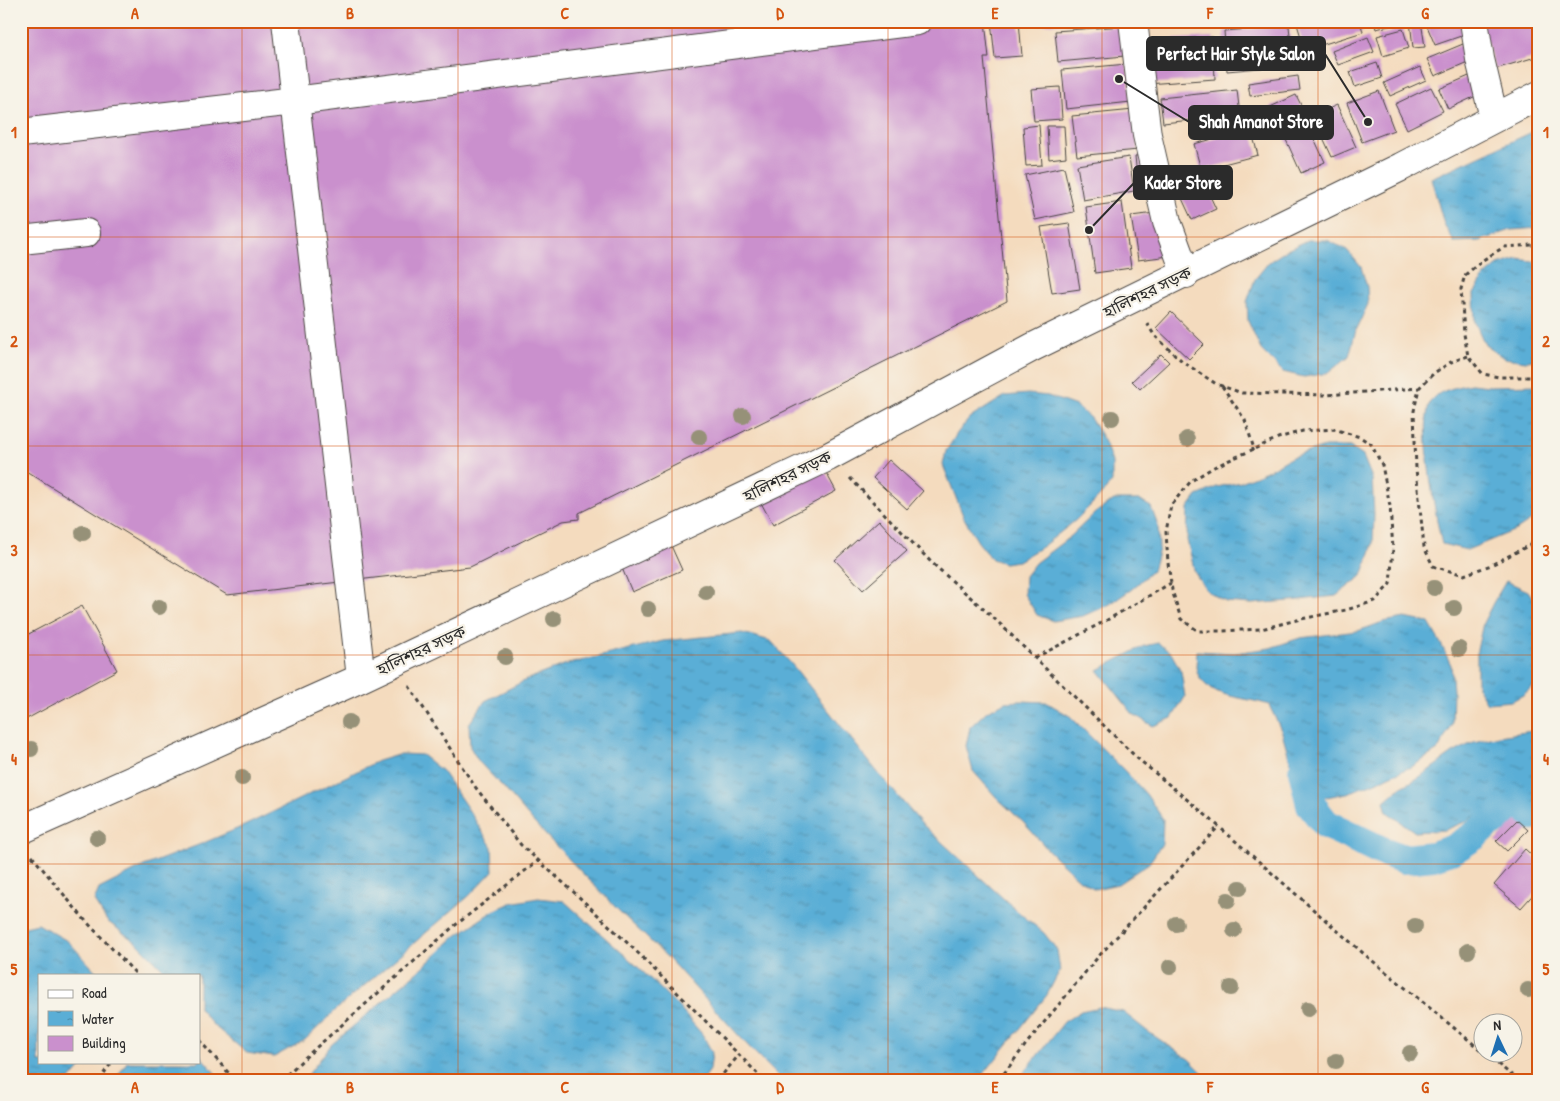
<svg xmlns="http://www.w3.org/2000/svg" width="1560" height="1101" font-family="'Patrick Hand','Noto Sans Bengali',sans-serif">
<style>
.water{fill:url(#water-ripples);stroke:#426c80}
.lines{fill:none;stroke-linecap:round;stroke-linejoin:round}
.canal{stroke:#5aaed6;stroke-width:30}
.building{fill:#ca90cd}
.minor-casing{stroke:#494541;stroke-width:30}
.path{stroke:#494541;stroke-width:3;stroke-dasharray:4 4;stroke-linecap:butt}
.minor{stroke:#fff;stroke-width:28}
.tree{fill:#969178}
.grid{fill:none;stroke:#d5540f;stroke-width:1;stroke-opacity:0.55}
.labels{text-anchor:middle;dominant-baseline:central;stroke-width:4.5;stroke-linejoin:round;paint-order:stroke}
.street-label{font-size:16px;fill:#2b2b2b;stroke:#f7f3e8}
.leader{fill:none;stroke:#2b2b2b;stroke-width:2}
.callout-dot{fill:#2b2b2b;stroke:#f7f3e8;stroke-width:2}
.callout{fill:#2b2b2b;stroke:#2b2b2b;stroke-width:2}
.callout-label{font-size:18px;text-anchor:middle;font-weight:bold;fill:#fff}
.neatline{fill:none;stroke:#d5540f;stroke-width:2}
.grid-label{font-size:16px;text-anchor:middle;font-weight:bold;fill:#d5540f}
</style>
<defs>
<pattern id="water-ripples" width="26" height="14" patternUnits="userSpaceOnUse" patternTransform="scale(1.25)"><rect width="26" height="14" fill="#5aaed6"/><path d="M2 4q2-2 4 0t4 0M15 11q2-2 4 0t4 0" fill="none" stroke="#4b8eae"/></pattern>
</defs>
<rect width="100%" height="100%" fill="#f7f3e8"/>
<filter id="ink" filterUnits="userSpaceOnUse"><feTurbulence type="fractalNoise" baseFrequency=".02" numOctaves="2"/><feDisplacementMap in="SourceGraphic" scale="10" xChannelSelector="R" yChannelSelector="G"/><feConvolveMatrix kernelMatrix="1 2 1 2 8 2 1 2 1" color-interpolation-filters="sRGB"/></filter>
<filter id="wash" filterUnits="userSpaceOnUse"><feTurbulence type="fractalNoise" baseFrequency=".0096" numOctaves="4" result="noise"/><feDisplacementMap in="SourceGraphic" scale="20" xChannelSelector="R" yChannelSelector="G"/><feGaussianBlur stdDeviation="1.12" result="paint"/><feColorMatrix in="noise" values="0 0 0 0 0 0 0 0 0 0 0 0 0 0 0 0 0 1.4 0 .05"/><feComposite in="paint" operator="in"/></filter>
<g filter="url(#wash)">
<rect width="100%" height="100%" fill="#f4dbbe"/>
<path class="water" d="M1539,129V228L1511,230L1479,241L1454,242L1444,224L1431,178Z
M1308,240H1327L1347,250L1361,267L1367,287L1368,304L1356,330L1349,356L1328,373L1304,377L1283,372L1261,350L1248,321L1247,302L1255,279L1269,262L1287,250Z
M1518,259L1539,262V359L1526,361L1504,358L1485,345L1475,322L1474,294L1485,276L1498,265Z
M1471,384L1489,386L1539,385V515L1518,529L1467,550L1442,544C1436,520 1417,417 1432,399C1440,390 1460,386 1471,384Z
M1028,394L1048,396L1076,406L1090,418L1104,440L1112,462V482L1100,496L1076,520L1043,546L1018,561L1004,563L992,559L978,542L964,518L943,465L946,451L958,432L970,418L1005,396Z
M1325,447H1350L1363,456L1372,478L1374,514L1373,544L1362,576L1336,596L1290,601L1251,604L1226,602L1207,591L1195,573L1187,540L1188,508L1197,496L1217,487L1241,482L1269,470L1292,457Z
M1114,500H1139L1151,507L1158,526L1159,549L1153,570L1132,589L1110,604L1083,616L1053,621L1037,615L1024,594L1025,576L1035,563L1071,536L1095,513Z
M1506,581L1528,591L1539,608V681L1523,695L1512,701L1487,703L1477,687V650L1483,623L1493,603Z
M1405,618L1429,623L1440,642L1451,665L1453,691L1452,724L1438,750L1413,766L1371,784L1347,793L1316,799L1297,786L1282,732L1269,705C1245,696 1201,699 1196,667C1196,662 1197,656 1197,651L1234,653L1270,648L1300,638L1358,631L1383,622Z
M742,633L771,641L794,667L879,774L921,823L1016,910L1044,933L1057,950L1060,970L1047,995L979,1080H782L752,1050L668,958L619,911L536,825L504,788L479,762L470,747L469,724L485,701L526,680L564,665L663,641Z
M1158,643L1171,653L1181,671L1185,697L1172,718L1153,726L1133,714L1098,670L1144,646Z
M1021,701L1046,702L1070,716L1122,768L1146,794L1163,819L1162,844L1149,863L1118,884L1095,889L1080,880L1051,853L1023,822L997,798L973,771L966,746L970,727L987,711L1006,702Z
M1539,730V800L1485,809L1467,821L1445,830L1415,832L1387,812L1384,801L1398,789L1418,778L1453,753L1474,742L1499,736Z
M401,754L422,755L442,771L468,809L492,847L493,871L469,896L337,1009L305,1040L274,1057L247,1053L213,1025L199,1008V975H169L137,943L107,921L94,901L99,889L144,866L201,844L244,826L378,761Z
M538,898L564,901L638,967L674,1002L702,1034L712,1052L710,1070L703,1080H304L331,1045L423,967L456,936L493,911L511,903Z
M38,924L69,942L99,975H39V1062H85L70,1080H21V928Z
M1100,1007L1123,1012L1147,1031L1190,1060L1210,1080H1018L1064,1022L1081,1011Z
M199,1054L221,1080H115L127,1062H199Z"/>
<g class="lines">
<path class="canal" d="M1303,771L1311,805L1326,824L1382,851L1404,859L1433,856L1454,849L1474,836L1489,823L1509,815L1539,816"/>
</g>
<g id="blocks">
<path class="building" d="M21,21H985L989,58H984L1007,301L579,513V519L563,521L470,567L227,595L21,468Z
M991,21H1019L1022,56L995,58Z
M1037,21H1067V23L1038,25Z
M1227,21H1286V23L1227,25Z
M1296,21H1360L1363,32L1305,50Z
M1374,21H1406V22L1376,29Z
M1410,21H1421L1425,47L1413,48Z
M1440,21H1459L1464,35L1435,45L1427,26Z
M1497,21H1539V56L1495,69L1482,26Z
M1123,26L1125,56L1058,62L1055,31Z
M1289,26L1293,65L1227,71L1224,31Z
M1403,29L1409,48L1383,56L1377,36Z
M1213,37L1215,79L1147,84L1144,41Z
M1368,37L1374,52L1338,65L1332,51Z
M1463,44L1470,61L1435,76L1427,59Z
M1377,63L1382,78L1355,87L1350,72Z
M1127,64L1131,102L1066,109L1062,70Z
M1420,67L1426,80L1390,96L1384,83Z
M1298,76L1300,90L1250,96L1248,83Z
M1469,76L1478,95L1448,109L1439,89Z
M1060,87L1062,119L1034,121L1031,89Z
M1431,87L1443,111L1407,129L1395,104Z
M1237,90L1240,115L1163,123L1160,98Z
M1379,91L1394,130L1362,142L1347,103Z
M1296,95L1303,109L1259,129L1253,115Z
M1337,105L1356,147L1332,157L1313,116Z
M1134,110L1138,150L1077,156L1072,116Z
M1306,121L1325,162L1301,173L1282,131Z
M1039,125L1042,165L1026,166L1023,127Z
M1047,126H1064L1066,157L1049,159Z
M1251,129L1258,155L1201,170L1194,144Z
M1146,155L1149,185L1138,186L1135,156Z
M1129,157L1134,191L1083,200L1077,165Z
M1064,167L1074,212L1035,220L1025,175Z
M1197,168L1216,209L1192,220L1173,179Z
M1122,202L1131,268L1095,273L1086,207Z
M1163,212L1169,256L1138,260L1131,216Z
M1069,223L1080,289L1052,293L1041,227Z
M1171,312L1204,344L1189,359L1156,328Z
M1161,354L1169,362L1140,389L1132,381Z
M889,460L923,491L907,509L873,478Z
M823,467L836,491L773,525L760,501Z
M879,520L907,551L863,590L835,560Z
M668,539L682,570L632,592L619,561Z
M82,606L117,670L21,722V638Z
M1517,820L1528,830L1507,851L1496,841Z
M1525,849L1539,862V888L1521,908L1494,885Z"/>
</g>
</g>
<g filter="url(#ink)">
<use href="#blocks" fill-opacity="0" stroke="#494541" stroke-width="1"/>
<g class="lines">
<g class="minor-casing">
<path id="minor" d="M286,21L361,678
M1133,21L1147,135L1167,222L1186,274
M1474,21L1480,59L1494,118
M21,133L295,101L917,21
M21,240L86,233
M21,830L361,678L828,457L1033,347L1401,167L1539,95"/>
</g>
<path class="path" d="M1539,248L1533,245L1504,247L1483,260L1465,275L1461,289L1464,334L1468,356L1483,374L1499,377H1539
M1147,323L1154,335L1182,361L1216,384L1242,393L1326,395L1419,388
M1468,356L1451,362L1434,373L1419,388L1414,411L1416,469L1424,547L1433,566L1464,575L1491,565L1528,546L1539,540
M1222,386L1245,420L1254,449L1214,467L1191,481L1171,505L1166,532L1168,563L1172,590L1181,619L1198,631H1222L1261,629L1301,619L1346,610L1375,601L1390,584L1393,549L1390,506L1382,465L1371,444L1360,437L1334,429L1303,431L1278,438L1254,449
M850,478L931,562L998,622L1137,758L1208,817L1363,953L1482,1051
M1035,658L1107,620L1171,583
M409,686L476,788L521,845L577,895L639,954L764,1080
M32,856L84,919L137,975
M199,1040L235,1080
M1485,1054L1518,1080
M99,1080L112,1062
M281,1080L310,1053L453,927L539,860
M718,1080L739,1055
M999,1080L1027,1043L1098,957L1219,826"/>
<use href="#minor" class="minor"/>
</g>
<g class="tree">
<circle cx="743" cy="416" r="8"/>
<circle cx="1112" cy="418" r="8"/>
<circle cx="699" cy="437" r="8"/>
<circle cx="1187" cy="439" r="8"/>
<circle cx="83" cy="533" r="8"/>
<circle cx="1434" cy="588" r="8"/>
<circle cx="706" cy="592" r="8"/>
<circle cx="159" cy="607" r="8"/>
<circle cx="1454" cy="608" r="8"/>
<circle cx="648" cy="609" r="8"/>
<circle cx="554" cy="619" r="8"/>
<circle cx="1459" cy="649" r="8"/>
<circle cx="505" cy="657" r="8"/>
<circle cx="349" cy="722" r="8"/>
<circle cx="31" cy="749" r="8"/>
<circle cx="242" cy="778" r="8"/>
<circle cx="97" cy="838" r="8"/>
<circle cx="1240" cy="888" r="8"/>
<circle cx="1228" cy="900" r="8"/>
<circle cx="1176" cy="924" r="8"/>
<circle cx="1415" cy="926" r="8"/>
<circle cx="1234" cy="930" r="8"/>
<circle cx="1468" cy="951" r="8"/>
<circle cx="1170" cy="967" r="8"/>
<circle cx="1231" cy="988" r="8"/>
<circle cx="1528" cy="990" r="8"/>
<circle cx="1308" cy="1009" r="8"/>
<circle cx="1410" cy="1053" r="8"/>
<circle cx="1336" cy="1061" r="8"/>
</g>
</g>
<path class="grid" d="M242,21V1080M458,21V1080M672,21V1080M888,21V1080M1102,21V1080M1318,21V1080M21,237H1539M21,446H1539M21,655H1539M21,864H1539"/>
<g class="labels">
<g class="street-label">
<text transform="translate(1147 292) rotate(-26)">হালিশহর সড়ক</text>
<text transform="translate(787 476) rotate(-26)">হালিশহর সড়ক</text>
<text transform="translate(421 650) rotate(-25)">হালিশহর সড়ক</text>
</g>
</g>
<path class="leader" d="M1368 122L1325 54M1119 79L1189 122M1089 230L1134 183"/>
<g class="callout-dot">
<circle cx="1368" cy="122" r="5"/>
<circle cx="1119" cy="79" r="5"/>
<circle cx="1089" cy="230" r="5"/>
</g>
<g class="callout">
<rect x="1147" y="37" width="178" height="33" rx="5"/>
<rect x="1189" y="106" width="144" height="33" rx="5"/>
<rect x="1134" y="166" width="98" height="33" rx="5"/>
</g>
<g class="callout-label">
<text x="1236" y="60">Perfect Hair Style Salon</text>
<text x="1261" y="128">Shah Amanot Store</text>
<text x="1183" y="189">Kader Store</text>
</g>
<rect width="1560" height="1101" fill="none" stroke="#f7f3e8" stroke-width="55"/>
<rect x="38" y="974" width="162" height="90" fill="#f7f3e8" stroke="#a5a39c"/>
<rect x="48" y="990" width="25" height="8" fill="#ffffff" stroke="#a5a39c"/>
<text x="82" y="998" font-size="15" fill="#2b2b2b">Road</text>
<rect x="48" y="1011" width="25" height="15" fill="url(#water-ripples)" stroke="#a5a39c"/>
<text x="82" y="1024" font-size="15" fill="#2b2b2b">Water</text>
<rect x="48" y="1036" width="25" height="15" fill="#ca90cd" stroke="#a5a39c"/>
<text x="82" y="1048" font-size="15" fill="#2b2b2b">Building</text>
<g transform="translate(1498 1038) rotate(356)"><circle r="24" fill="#f7f3e8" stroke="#a5a39c"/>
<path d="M0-4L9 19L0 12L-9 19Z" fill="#1f6fb2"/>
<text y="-8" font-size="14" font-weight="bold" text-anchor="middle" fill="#2b2b2b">N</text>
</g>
<rect x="28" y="28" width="1504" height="1046" class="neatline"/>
<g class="grid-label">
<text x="135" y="19">A</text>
<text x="350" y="19">B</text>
<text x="565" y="19">C</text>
<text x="780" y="19">D</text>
<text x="995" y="19">E</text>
<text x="1210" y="19">F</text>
<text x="1425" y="19">G</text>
<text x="14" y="138">1</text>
<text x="1546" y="138">1</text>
<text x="14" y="347">2</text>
<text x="1546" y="347">2</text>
<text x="14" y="556">3</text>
<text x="1546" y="556">3</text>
<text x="14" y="765">4</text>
<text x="1546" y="765">4</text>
<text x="14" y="975">5</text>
<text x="1546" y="975">5</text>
<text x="135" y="1093">A</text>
<text x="350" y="1093">B</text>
<text x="565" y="1093">C</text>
<text x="780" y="1093">D</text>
<text x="995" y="1093">E</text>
<text x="1210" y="1093">F</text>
<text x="1425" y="1093">G</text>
</g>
</svg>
